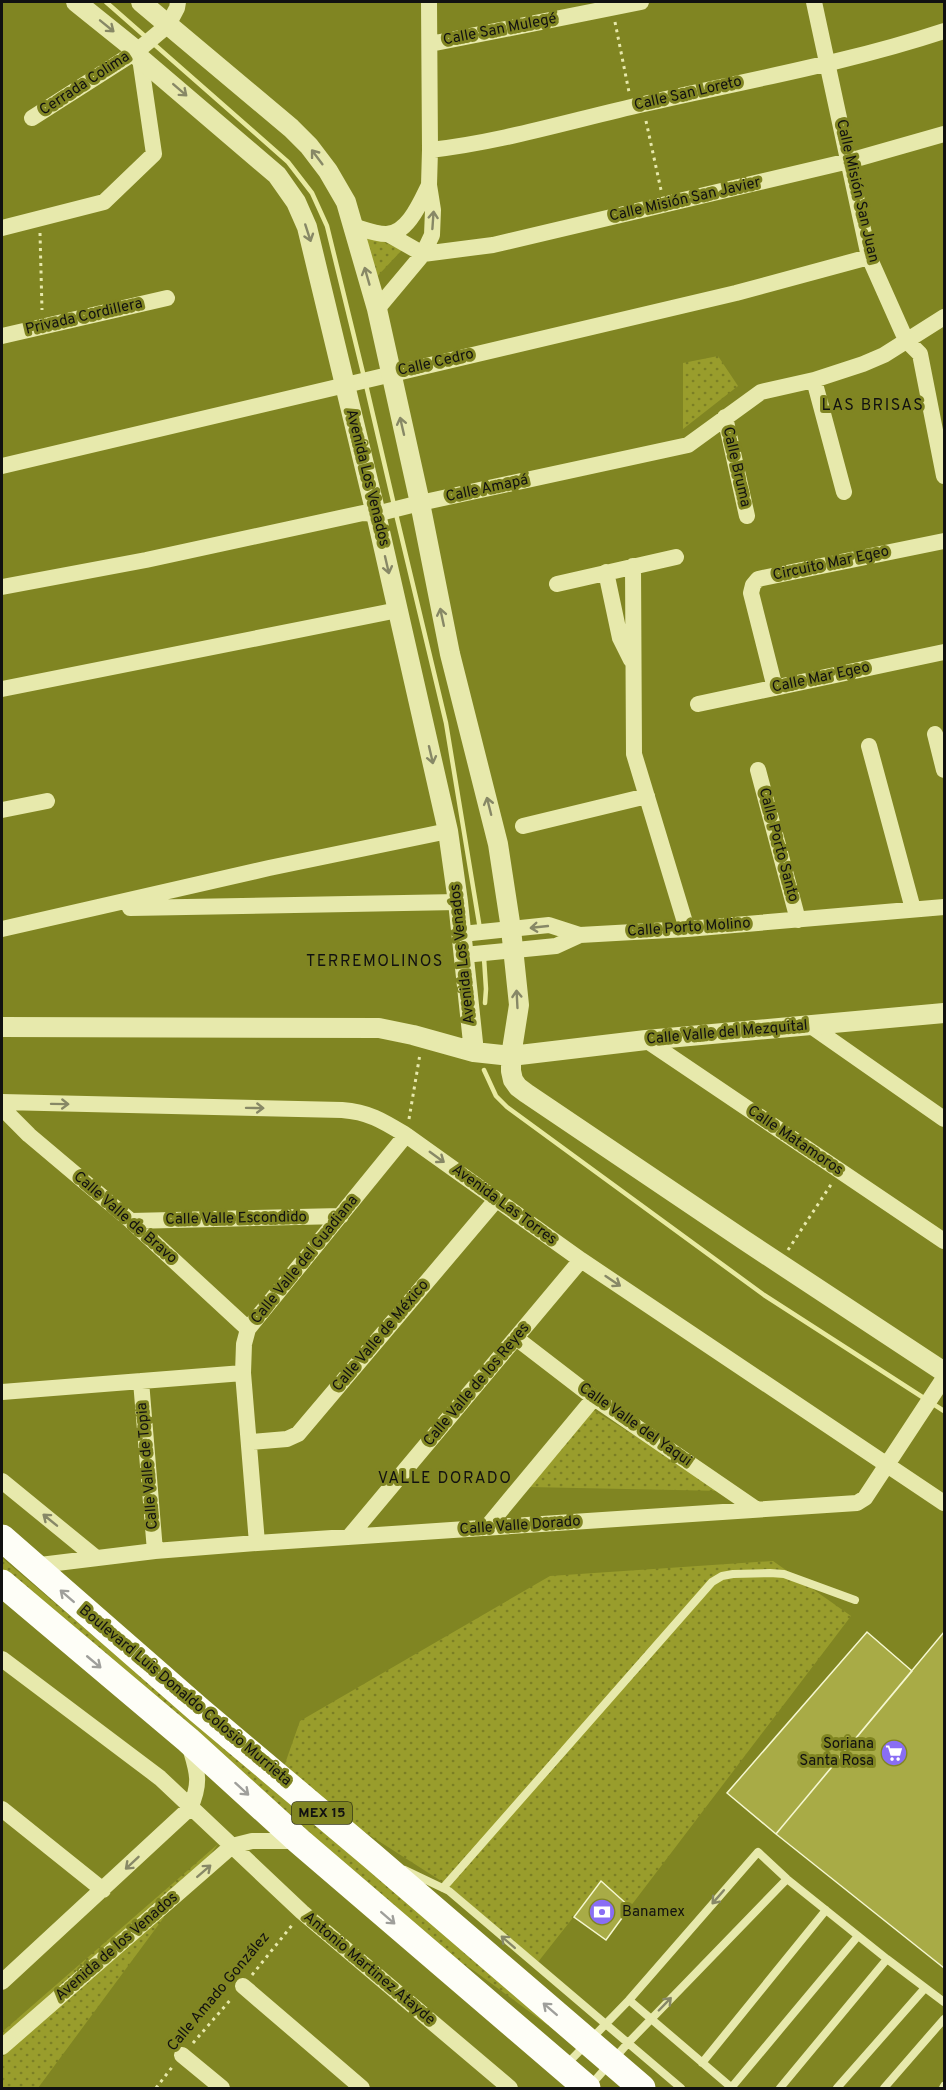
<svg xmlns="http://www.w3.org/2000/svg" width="946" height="2090" font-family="Overpass,sans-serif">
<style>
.green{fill:url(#green-dots)}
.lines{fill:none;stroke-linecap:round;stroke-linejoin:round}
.stream{stroke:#e8eaa0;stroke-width:4.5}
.building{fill:#a8ab46;stroke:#f5f7d0;stroke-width:1.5}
.path{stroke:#e7e9ac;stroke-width:3;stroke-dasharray:3 4.5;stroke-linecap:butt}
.service{stroke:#e7e9ac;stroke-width:8}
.minor{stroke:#e7e9ac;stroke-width:16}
.tertiary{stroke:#e7e9ac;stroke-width:20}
.trunk{stroke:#fefef7;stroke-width:27}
.oneway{stroke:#878866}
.oneway2{stroke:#9f9f9b}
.labels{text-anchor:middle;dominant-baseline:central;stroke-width:6;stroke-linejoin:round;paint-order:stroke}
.shield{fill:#808522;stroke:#323416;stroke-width:1.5}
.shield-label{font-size:14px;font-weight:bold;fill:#111}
.street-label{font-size:15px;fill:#111;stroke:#808522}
.poi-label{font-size:15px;fill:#111;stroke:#808522;text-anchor:end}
.neighbourhood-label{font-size:16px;letter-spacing:1.5px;fill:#111;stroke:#808522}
</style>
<defs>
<pattern id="green-dots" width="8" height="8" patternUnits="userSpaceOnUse" patternTransform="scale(1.5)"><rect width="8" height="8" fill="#999d2c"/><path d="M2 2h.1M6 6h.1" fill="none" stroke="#7b7f24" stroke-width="1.8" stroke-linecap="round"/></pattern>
</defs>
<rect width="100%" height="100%" fill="#808522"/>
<path class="green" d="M356,235L373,237L402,250L369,285Z
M718,356L738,386L683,429V363Z
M585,1405L725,1491L528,1487Z
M2,1558L538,2014L565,2038L473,1970L424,1940L2,1577Z
M773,1561L851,1616L630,1907L601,1882L538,1962L449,1886L280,1778L300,1721L550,1576Z
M218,1844L38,2088H2V2032Z"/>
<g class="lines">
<path class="stream" d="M106,2L288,162L312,193L327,226L364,377
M366,385L394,505
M396,514L446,723L480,929
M484,958L486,989L485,1003
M484,1070L496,1096L507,1107L764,1295L944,1411"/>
</g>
<path class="building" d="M867,1632L912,1671L776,1834L727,1793Z
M944,1632V1968L776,1834Z
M601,1881L630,1907L606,1940L574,1917Z"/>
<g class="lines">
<path class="path" d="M615,22L629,92
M646,121L661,190
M40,233L42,310
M409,1119L420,1054
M788,1250L832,1183
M252,1975L293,1924
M193,2043L232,1998
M156,2088L173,2066"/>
<path class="service" d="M405,1870L449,1891L681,2088
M443,1888L712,1582L722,1576L733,1574L770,1573L784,1574L855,1600
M629,2000L732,2088
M702,2063L826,1910
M566,2065L629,2000L758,1852L787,1879L887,1959L944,2002
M589,2087L628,2043L787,1879
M731,2088L858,1936
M780,2088L887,1959
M837,2088L925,1988
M884,2088L944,2019
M943,2088L944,2086"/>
<path class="minor" d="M814,2L869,257L906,340L920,354L944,476
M430,44L641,2
M32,118L137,51L168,25L177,8L178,2
M430,150C502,142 573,120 644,104C744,81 847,63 944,31
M353,226C363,229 376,234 386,234C408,234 421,201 429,185
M2,228L104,202L154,154L140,58
M388,234L423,254
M423,254L493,245L849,161L944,134
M377,309L423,254L432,235L433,210L429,185L430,150L429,2
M2,336L167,298
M814,380L844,492
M725,417L747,516
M2,466L736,293L869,257
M633,566L634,754L687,929
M606,572L620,638L631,660
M557,584L676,557
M2,587L146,560L363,513L376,514L420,503L688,445L761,392L814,380L863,364L884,355L944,317
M775,688L751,593L753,585L758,579L944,541
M2,689L398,610
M698,704L944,652
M935,734L944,770
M869,746L913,909
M758,770L798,920
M2,810L47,801
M523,826L647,796
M130,908L458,902
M2,929L269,868L448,831
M462,934L549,925L580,935L687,929L944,907
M464,955L556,946L580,935
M811,1026L944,1119
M646,1040L944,1241
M2,1102L342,1110C369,1112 383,1121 406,1135L581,1260L944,1503
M2,1108L29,1135L131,1221L248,1329
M131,1221L341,1216
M516,1338L594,1398L756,1509
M243,1373L257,1543
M141,1381L155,1551
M2,1392L243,1373L244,1344L248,1329L406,1135
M250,1442L287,1439L298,1434L496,1200
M2,1481L95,1557
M486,1528L594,1398
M349,1537L581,1260
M32,1566L155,1551L257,1543L857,1503L865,1498L944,1378
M2,1659L160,1778L302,1912L510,2088
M2,1809L103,1890
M2,1982L190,1808C202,1781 197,1771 189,1744
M243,1986L362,2088
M2,2047L232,1846L252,1841H299
M182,2055L222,2088"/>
<path class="tertiary" d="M76,2L137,51L140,58L277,175L296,202L307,227L376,514L448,831L458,902L474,1052
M141,2L291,128L309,146L328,171L346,202L377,309L420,503L450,654L498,844L511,929L519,1005L511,1056V1071L513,1080L518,1087L526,1093L744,1240L944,1372
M2,1027L379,1028L413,1035L474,1052L511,1056L646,1040L944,1013"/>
<path class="trunk" d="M2,1538L200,1711L371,1855L642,2088
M2,1583L188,1740L299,1841L587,2088"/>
</g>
<defs><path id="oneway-shaft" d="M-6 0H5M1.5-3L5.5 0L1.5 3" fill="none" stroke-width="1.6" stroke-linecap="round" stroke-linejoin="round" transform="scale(1.5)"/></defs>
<g class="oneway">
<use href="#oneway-shaft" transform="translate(107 26) rotate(39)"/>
<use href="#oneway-shaft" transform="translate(180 90) rotate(41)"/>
<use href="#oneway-shaft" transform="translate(317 157) rotate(-127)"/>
<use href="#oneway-shaft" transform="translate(433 220) rotate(-86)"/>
<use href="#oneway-shaft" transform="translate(308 233) rotate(72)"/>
<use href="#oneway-shaft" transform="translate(367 276) rotate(-106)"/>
<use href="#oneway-shaft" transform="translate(402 426) rotate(-103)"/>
<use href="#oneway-shaft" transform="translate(387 565) rotate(77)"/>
<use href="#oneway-shaft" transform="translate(442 617) rotate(-102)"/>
<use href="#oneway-shaft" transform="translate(431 755) rotate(77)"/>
<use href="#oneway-shaft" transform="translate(489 806) rotate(-104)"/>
<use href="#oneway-shaft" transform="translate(539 927) rotate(174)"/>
<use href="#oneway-shaft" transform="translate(517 999) rotate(-93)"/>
<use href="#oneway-shaft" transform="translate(60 1104) rotate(1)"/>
<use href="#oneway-shaft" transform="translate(255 1108) rotate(1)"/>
<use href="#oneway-shaft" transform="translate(437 1157) rotate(36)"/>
<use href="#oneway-shaft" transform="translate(613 1281) rotate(34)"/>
<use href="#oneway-shaft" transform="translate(50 1520) rotate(-141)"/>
<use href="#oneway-shaft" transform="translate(132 1863) rotate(137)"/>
<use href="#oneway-shaft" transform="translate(204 1871) rotate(-41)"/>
<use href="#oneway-shaft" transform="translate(718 1897) rotate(131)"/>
<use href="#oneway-shaft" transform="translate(508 1942) rotate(-139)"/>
<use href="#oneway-shaft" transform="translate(665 2004) rotate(-46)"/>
</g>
<g class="oneway2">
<use href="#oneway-shaft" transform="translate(67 1596) rotate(-139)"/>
<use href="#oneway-shaft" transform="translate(94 1662) rotate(40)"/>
<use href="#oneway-shaft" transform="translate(242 1789) rotate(42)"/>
<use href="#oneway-shaft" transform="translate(388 1918) rotate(41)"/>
<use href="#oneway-shaft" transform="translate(550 2009) rotate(-139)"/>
</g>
<defs>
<g id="supermarket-disc" transform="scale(1.35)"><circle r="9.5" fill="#896ef4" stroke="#808522"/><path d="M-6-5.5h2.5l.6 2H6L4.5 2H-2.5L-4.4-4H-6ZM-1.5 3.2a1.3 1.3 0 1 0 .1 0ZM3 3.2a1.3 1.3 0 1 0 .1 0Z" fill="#fff"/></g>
<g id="bank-disc" transform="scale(1.35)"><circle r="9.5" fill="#896ef4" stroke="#808522"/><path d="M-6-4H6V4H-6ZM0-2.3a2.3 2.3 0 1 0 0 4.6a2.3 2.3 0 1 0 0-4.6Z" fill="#fff"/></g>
</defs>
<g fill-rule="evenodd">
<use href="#supermarket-disc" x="894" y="1753"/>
<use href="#bank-disc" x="602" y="1912"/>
</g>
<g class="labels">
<rect class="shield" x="292" y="1802" width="60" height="22" rx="4.5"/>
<g class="shield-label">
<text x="322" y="1813">MEX 15</text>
</g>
<g class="street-label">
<text transform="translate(500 30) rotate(-11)">Calle San Mulegé</text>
<text transform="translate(85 84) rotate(-33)">Cerrada Colima</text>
<text transform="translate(688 94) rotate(-13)">Calle San Loreto</text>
<text transform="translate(857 191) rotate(77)">Calle Misión San Juan</text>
<text transform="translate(685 200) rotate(-13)">Calle Misión San Javier</text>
<text transform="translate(84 317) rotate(-13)">Privada Cordillera</text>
<text transform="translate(436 363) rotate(-13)">Calle Cedro</text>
<text transform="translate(736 467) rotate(77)">Calle Bruma</text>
<text transform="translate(367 478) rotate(76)">Avenida Los Venados</text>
<text transform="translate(487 489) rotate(-12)">Calle Amapá</text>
<text transform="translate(831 564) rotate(-12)">Circuito Mar Egeo</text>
<text transform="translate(821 678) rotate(-12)">Calle Mar Egeo</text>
<text transform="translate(778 845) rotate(75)">Calle Porto Santo</text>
<text transform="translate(689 928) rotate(-4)">Calle Porto Molino</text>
<text transform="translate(463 954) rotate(-96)">Avenida Los Venados</text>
<text transform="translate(727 1033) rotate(-5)">Calle Valle del Mezquital</text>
<text transform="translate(795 1141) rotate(34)">Calle Matamoros</text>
<text transform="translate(504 1205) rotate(36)">Avenida Las Torres</text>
<text transform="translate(125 1218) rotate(41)">Calle Valle de Bravo</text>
<text transform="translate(236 1219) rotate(-1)">Calle Valle Escondido</text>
<text transform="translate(305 1260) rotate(-51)">Calle Valle del Guadiana</text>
<text transform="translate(381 1336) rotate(-50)">Calle Valle de México</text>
<text transform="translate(477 1385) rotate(-50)">Calle Valle de los Reyes</text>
<text transform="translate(635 1425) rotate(35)">Calle Valle del Yaqui</text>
<text transform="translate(148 1466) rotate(-95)">Calle Valle de Topia</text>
<text transform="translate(520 1526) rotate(-4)">Calle Valle Dorado</text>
<text transform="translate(185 1696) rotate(40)">Boulevard Luis Donaldo Colosio Murrieta</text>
<text transform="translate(117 1947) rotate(-41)">Avenida de los Venados</text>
<text transform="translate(369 1969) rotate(40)">Antonio Martinez Atayde</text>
<text transform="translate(219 1992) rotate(-50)">Calle Amado González</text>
</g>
<g class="poi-label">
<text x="874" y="1744">Soriana<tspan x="874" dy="17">Santa Rosa</tspan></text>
<text x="622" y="1912" text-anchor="start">Banamex</text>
</g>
<g class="neighbourhood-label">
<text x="873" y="406">LAS BRISAS</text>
<text x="375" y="962">TERREMOLINOS</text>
<text x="445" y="1479">VALLE DORADO</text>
</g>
</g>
<rect width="946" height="2090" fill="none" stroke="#111111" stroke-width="6"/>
</svg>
